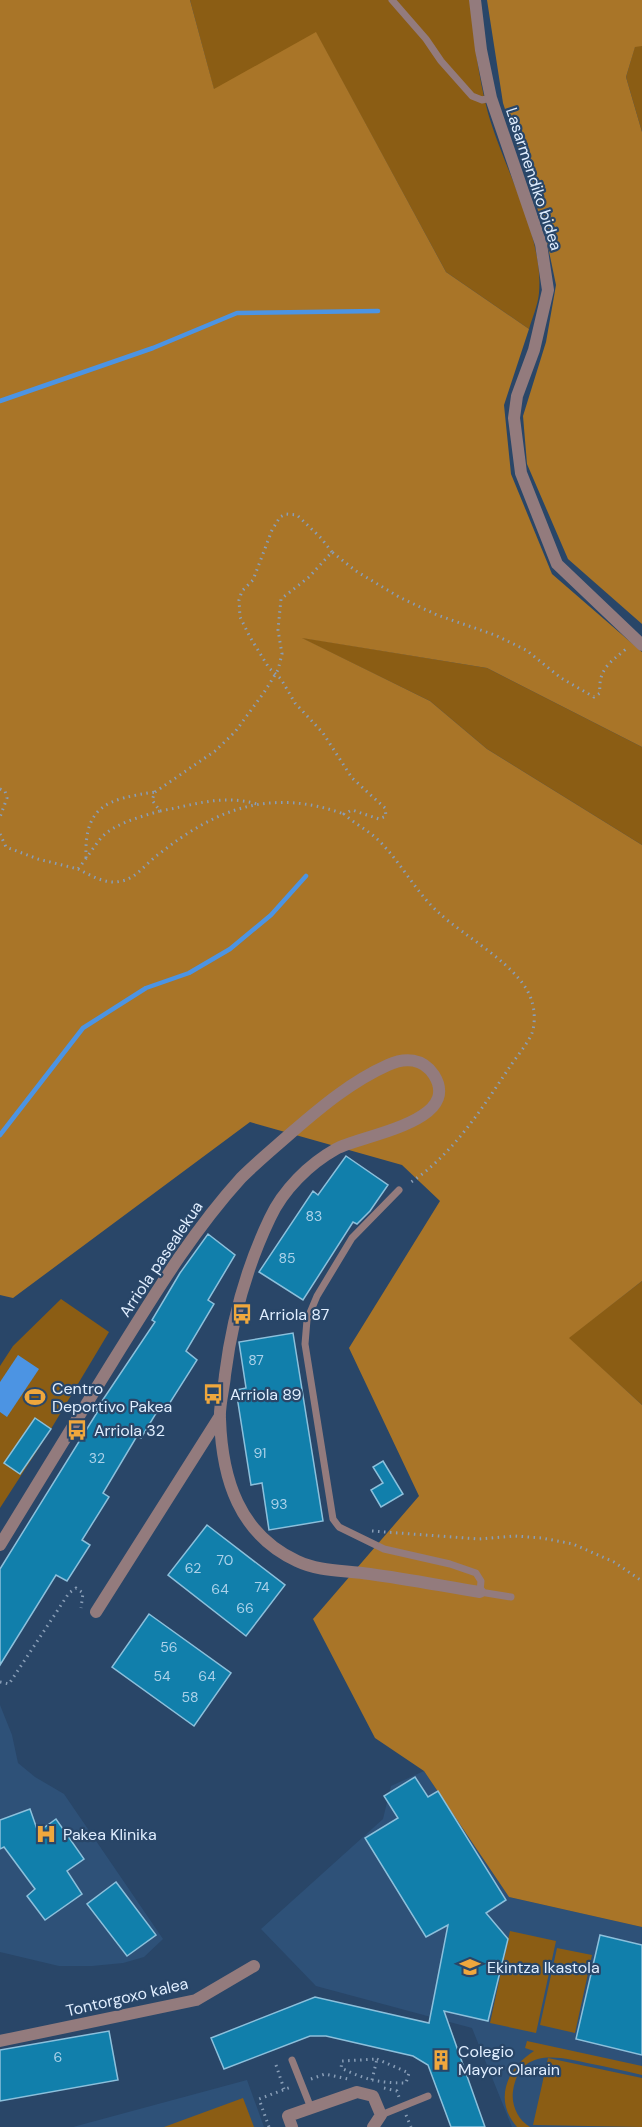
<svg xmlns="http://www.w3.org/2000/svg" width="642" height="2127" font-family="'DM Sans',sans-serif">
<style>
.built{fill:#2e5178}
.green{fill:#8b5d14}
.forest{fill:#a97528}
.water{fill:#4c94e3}
.lines{fill:none;stroke-linecap:round;stroke-linejoin:round}
.stream{stroke:#4c94e3;stroke-width:4.5}
.building{fill:#117fab;stroke:#8cc0dc;stroke-width:1.5}
.path{stroke:#899eb7;stroke-width:3;stroke-dasharray:1.5 4.5;stroke-linecap:butt}
.lane{stroke:#937b7d;stroke-width:7}
.street{stroke:#937b7d;stroke-width:12}
.labels{text-anchor:middle;dominant-baseline:central;stroke-width:4.5;stroke-linejoin:round;paint-order:stroke}
.number-label{font-size:14px;fill:#acd2ea}
.street-label{font-size:16px;fill:#e0eeff;stroke:#294668}
.poi-label{font-size:16px;fill:#e0eeff;stroke:#294668;text-anchor:start}
</style>
<rect width="100%" height="100%" fill="#294668"/>
<path class="built" d="M0,1705L12,1735L18,1763L35,1777L64,1794L163,1939L144,1957L123,1963L92,1966H59L0,1952Z
M424,1771L509,1897L642,1927V2127H512L472,2028L316,1986L261,1929L383,1819L391,1786Z
M247,2080L264,2127H73Z"/>
<path class="green" d="M190,0H470C474,38 478,76 488,113C504,169 544,236 539,293C538,305 532,318 529,329L446,272L316,33L214,90Z
M635,46H642V132L626,77Z
M299,637L487,668L642,747V845L487,749L430,701Z
M642,1281V1405L568,1338Z
M61,1299L109,1332L51,1429L0,1508V1366L13,1346Z
M510,1931L556,1941L536,2033L490,2023Z
M557,1948L592,1955L575,2033L540,2025Z
M527,2041L642,2066V2075C625,2071 609,2067 592,2064C560,2057 520,2046 513,2091C511,2105 518,2120 530,2127H517C493,2100 507,2068 534,2051L525,2048Z
M548,2058L642,2078V2127L533,2125Z
M243,2098L254,2127H164Z"/>
<path class="forest" d="M0,0H190L214,89L316,32L446,272L529,329L504,405L511,474L552,574L642,652V747L487,668L302,638L430,701L487,749L642,845V1281L569,1338L642,1405V1927L509,1897L424,1771L375,1738L313,1619L419,1496L349,1348L440,1201L402,1165L250,1122L13,1298L0,1295Z
M487,0H642V46L635,47L626,77L642,132V624L568,559L527,464L523,416L546,342L556,285L545,232L503,103Z"/>
<path class="water" d="M18,1355L39,1369L7,1417L0,1412V1382Z"/>
<g class="lines">
<path class="stream" d="M0,401L153,348L237,313L378,311
M0,1135L83,1028L146,988L189,973L230,949L271,915L306,876"/>
</g>
<path class="building" d="M346,1156L388,1185L370,1211L357,1224L353,1222L303,1300L259,1272L313,1191L318,1195Z
M208,1234L235,1255L208,1300L214,1304L186,1351L197,1360L166,1409L161,1405L141,1438L137,1436L103,1493L109,1497L82,1540L90,1545L67,1581L56,1575L0,1665V1569L98,1411L96,1410L155,1322L152,1320L180,1273Z
M293,1333L323,1521L269,1530L262,1483L251,1485L236,1390L246,1388L239,1342Z
M35,1418L51,1429L20,1474L4,1463Z
M383,1461L403,1494L381,1507L371,1490L383,1483L373,1467Z
M207,1525L285,1585L246,1636L168,1575Z
M149,1614L231,1673L194,1726L112,1667Z
M415,1777L428,1797L438,1791L506,1900L486,1913L508,1939L488,2021L444,2011L485,2127H451L428,2065L413,2056L326,2036H310L224,2069L211,2038L315,1997L429,2023L448,1925L426,1937L365,1838L398,1818L384,1796Z
M30,1809L38,1832L56,1819L84,1859L67,1871L82,1894L45,1920L27,1896L35,1889L4,1847L0,1849V1820Z
M116,1882L156,1935L127,1956L87,1904Z
M600,1935L642,1945V2055L576,2039Z
M109,2031L118,2080L0,2101V2050Z"/>
<g class="lines">
<path class="path" d="M332,552L321,538L297,515L286,514L280,517L272,530L253,580L242,591L239,600L240,617L250,637L269,668L281,679L295,703L323,733L352,778L385,808L386,816L379,819L352,810L344,814C356,825 372,832 383,845C403,866 416,892 438,912C463,936 523,967 532,1002C535,1011 535,1025 532,1033C527,1045 516,1057 509,1068C481,1110 451,1157 408,1184
M0,789L5,791L7,798L0,817
M160,811C194,805 222,794 257,804
M0,834L6,847L38,859L78,869C86,859 93,848 101,838C115,823 140,817 160,811L152,800L155,792L215,751L235,732L265,691L278,670L282,654L278,630L281,599L309,577L332,552L356,571L399,597L437,615L495,635L526,650L561,678L594,697L600,693C598,670 609,663 626,649
M86,858C84,805 108,799 155,792
M78,869C92,876 106,885 122,881C137,878 147,862 159,854C217,808 271,788 344,814
M372,1531L479,1539L515,1536L542,1538L573,1544L614,1562L642,1581
M0,1682L9,1684L69,1593L76,1588L83,1593L81,1608
M377,2059L409,2073L406,2083C379,2083 366,2080 341,2068L342,2061Z
M276,2065L284,2089
M311,2079L325,2074L348,2079
M372,2080L377,2059
M384,2088L397,2091L399,2097
M406,2115L411,2127
M269,2127L259,2099L291,2087"/>
<path class="lane" d="M392,0L426,39L441,61L472,96L482,100L491,98
M399,1190L352,1238L317,1296L307,1320L305,1344L333,1519L339,1527L384,1549L450,1564L476,1573L481,1581L480,1592L511,1597
M292,2060L311,2108
M381,2115L428,2096"/>
<path class="street" d="M475,0L481,50L491,98L541,244L548,290L534,350L517,396L514,418L521,473L557,564L642,645
M0,1545C38,1483 75,1422 113,1361C153,1297 191,1233 241,1178C257,1162 274,1148 291,1133C321,1107 352,1081 388,1065C405,1057 423,1058 434,1075C463,1122 362,1135 336,1149C309,1164 283,1190 270,1218C246,1268 232,1320 225,1375C224,1389 219,1405 220,1419C222,1479 239,1534 297,1561C320,1572 345,1570 370,1574C406,1579 443,1586 480,1592
M96,1612L220,1416
M0,2041L196,2000L254,1966
M292,2127L288,2116L357,2092L373,2096L381,2115L373,2127"/>
</g>
<defs>
<g id="bus-bare" transform="scale(1.62)"><path d="M-5-6H5V4H4V6H2V4H-2V6H-4V4H-5ZM-3.5-4V0h7V-4ZM-3.5 1.2v1.5H-2V1.2ZM2 1.2v1.5H3.5V1.2Z" fill="#efa73d" stroke="#294668" stroke-width="2.5" paint-order="stroke"/></g>
<g id="stadium-bare" transform="scale(1.62)"><path d="M0-5a6.5 5 0 1 0 0 10a6.5 5 0 1 0 0-10ZM-3.5-1.8h7v3.6h-7Z" fill="#efa73d" stroke="#294668" stroke-width="2.5" paint-order="stroke"/></g>
<g id="hospital-bare" transform="scale(1.62)"><path d="M-5-5h3v3.5h4V-5h3V5h-3V1.5h-4V5h-3Z" fill="#efa73d" stroke="#294668" stroke-width="2.5" paint-order="stroke"/></g>
<g id="school-bare" transform="scale(1.62)"><path d="M0-5L7-2L0 1L-7-2ZM-4 1L0 2.5L4 1V4Q0 6-4 4Z" fill="#efa73d" stroke="#294668" stroke-width="2.5" paint-order="stroke"/></g>
<g id="building-bare" transform="scale(1.62)"><path d="M-4-6H4V6H1V3H-1V6H-4ZM-2.5-4.3h1.7v1.8h-1.7ZM.8-4.3h1.7v1.8H.8ZM-2.5-1h1.7V.8h-1.7ZM.8-1h1.7V.8H.8Z" fill="#efa73d" stroke="#294668" stroke-width="2.5" paint-order="stroke"/></g>
</defs>
<g fill-rule="evenodd">
<use href="#bus-bare" x="242" y="1314"/>
<use href="#bus-bare" x="213" y="1394"/>
<use href="#stadium-bare" x="35" y="1397"/>
<use href="#bus-bare" x="77" y="1430"/>
<use href="#hospital-bare" x="46" y="1834"/>
<use href="#school-bare" x="470" y="1967"/>
<use href="#building-bare" x="441" y="2060"/>
</g>
<g class="labels">
<g class="number-label">
<text x="314" y="1216">83</text>
<text x="287" y="1258">85</text>
<text x="256" y="1360">87</text>
<text x="260" y="1453">91</text>
<text x="97" y="1458">32</text>
<text x="279" y="1504">93</text>
<text x="225" y="1560">70</text>
<text x="193" y="1568">62</text>
<text x="262" y="1587">74</text>
<text x="220" y="1589">64</text>
<text x="245" y="1608">66</text>
<text x="169" y="1647">56</text>
<text x="162" y="1676">54</text>
<text x="207" y="1676">64</text>
<text x="190" y="1697">58</text>
<text x="58" y="2057">6</text>
</g>
<g class="street-label">
<text transform="translate(534 179) rotate(72)">Lasarmendiko bidea</text>
<text transform="translate(161 1259) rotate(-56)">Arriola pasealekua</text>
<text transform="translate(127 1997) rotate(-13)">Tontorgoxo kalea</text>
</g>
<g class="poi-label">
<text x="259" y="1314">Arriola 87</text>
<text x="52" y="1388">Centro<tspan x="52" dy="18">Deportivo Pakea</tspan></text>
<text x="230" y="1394">Arriola 89</text>
<text x="94" y="1430">Arriola 32</text>
<text x="63" y="1834">Pakea Klinika</text>
<text x="487" y="1967">Ekintza Ikastola</text>
<text x="458" y="2051">Colegio<tspan x="458" dy="18">Mayor Olarain</tspan></text>
</g>
</g>
</svg>
